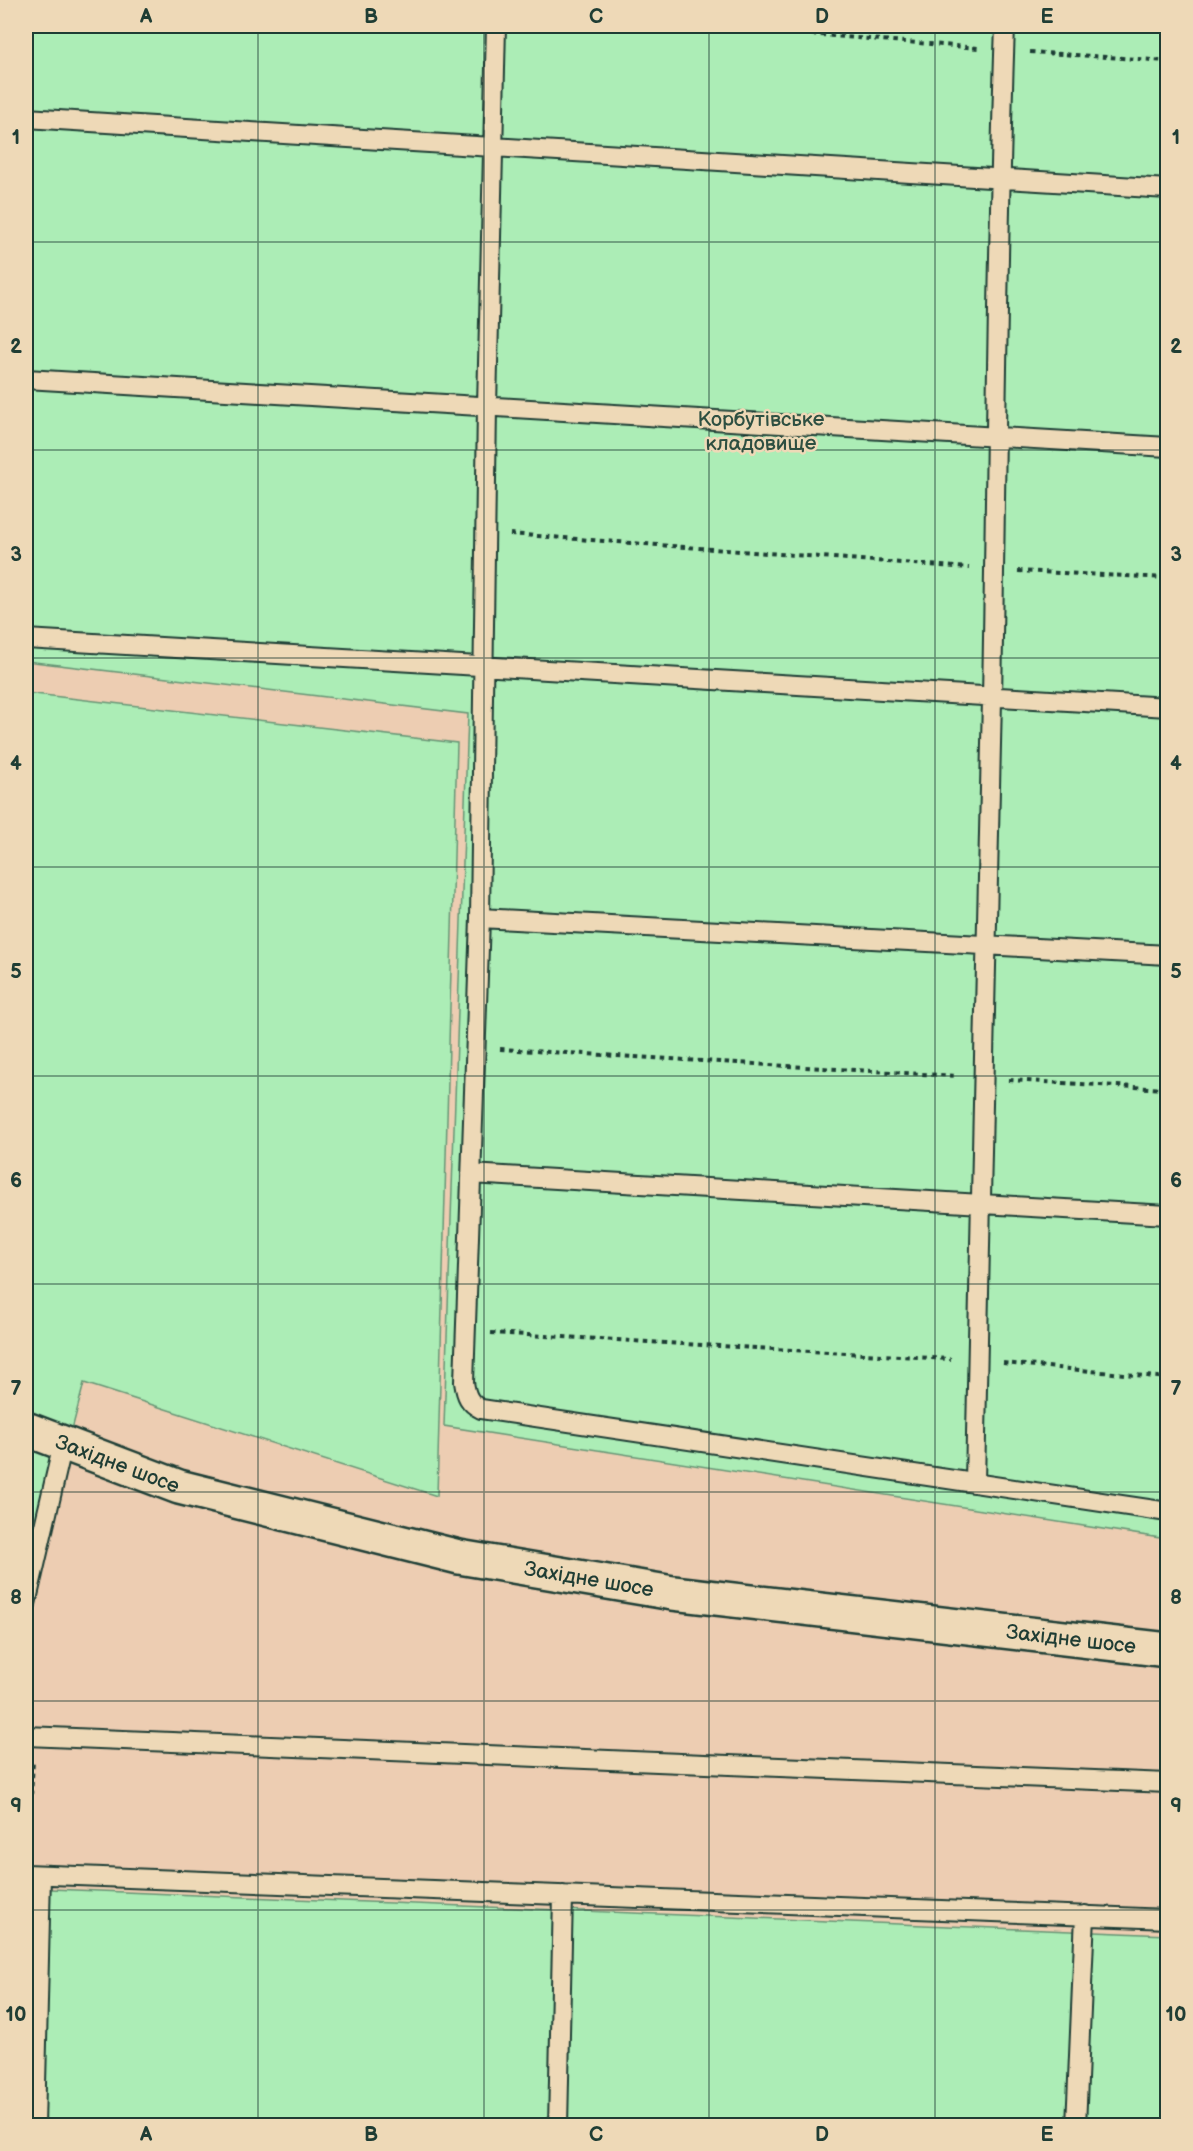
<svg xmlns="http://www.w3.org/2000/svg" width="1193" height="2151" font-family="'Balsamiq Sans',sans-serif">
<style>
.green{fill:#acedb6;stroke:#669575;stroke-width:1.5}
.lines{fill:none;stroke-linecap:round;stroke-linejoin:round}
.service-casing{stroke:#1f3d34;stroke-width:22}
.secondary-casing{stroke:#1f3d34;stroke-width:38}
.path{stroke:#1f3d34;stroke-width:4;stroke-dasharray:4.5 4.5;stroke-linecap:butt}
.service{stroke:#eed9b7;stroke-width:18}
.secondary{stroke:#eed9b7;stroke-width:33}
.grid{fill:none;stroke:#1f3d34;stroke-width:1.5;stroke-opacity:0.55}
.labels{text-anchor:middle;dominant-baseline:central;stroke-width:5;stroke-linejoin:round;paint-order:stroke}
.park-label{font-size:21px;fill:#2d4f41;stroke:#eed9b7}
.street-label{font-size:21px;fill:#1f3d34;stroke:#eed9b7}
.neatline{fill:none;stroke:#1f3d34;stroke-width:2}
.grid-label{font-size:20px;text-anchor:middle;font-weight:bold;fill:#1f3d34}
</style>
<rect width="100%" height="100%" fill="#edcdb2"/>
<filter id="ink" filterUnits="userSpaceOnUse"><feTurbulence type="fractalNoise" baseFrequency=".0167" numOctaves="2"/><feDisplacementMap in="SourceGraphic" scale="12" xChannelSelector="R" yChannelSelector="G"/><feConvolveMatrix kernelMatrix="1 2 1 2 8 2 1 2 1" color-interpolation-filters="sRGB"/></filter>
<g filter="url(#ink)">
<path class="green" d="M26,26H1167V1539L444,1426L468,714L26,661Z
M26,693L457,743L437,1496L84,1383L26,1608Z
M26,1888L1167,1935V2125H26Z"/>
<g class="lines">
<g class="service-casing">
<path id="service" d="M496,26L487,406L480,918L464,1382C466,1396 469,1403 481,1409L1168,1512
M26,118L1168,189
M26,379L1168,447
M26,639L1168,707
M480,918L1168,955
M471,1174L1168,1215
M975,1482C979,1221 987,960 992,699C996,474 997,250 1005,26
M26,1604L63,1444
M26,1736L1168,1783
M26,1874L1168,1919
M35,2126L41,1875
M558,2126L563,1895
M1076,2126L1085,1915"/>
</g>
<g class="secondary-casing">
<g id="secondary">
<path id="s1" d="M26,1429L179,1487L459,1557L673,1593L1168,1650"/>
</g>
</g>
<path class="path" d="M713,26L978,48
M1030,52L1168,61
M510,534L969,568
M1018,571L1168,578
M500,1049L957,1076
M1009,1080L1168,1089
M491,1333L951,1359
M1003,1363L1168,1378
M28,1849L33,1761"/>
<use href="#service" class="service"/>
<use href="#secondary" class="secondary"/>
</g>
</g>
<path class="grid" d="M258,26V2126M484,26V2126M709,26V2126M935,26V2126M26,242H1168M26,450H1168M26,658H1168M26,867H1168M26,1076H1168M26,1284H1168M26,1492H1168M26,1701H1168M26,1910H1168"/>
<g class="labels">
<g class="park-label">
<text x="761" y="419">Корбутівське<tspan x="761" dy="24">кладовище</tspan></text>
</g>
<g class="street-label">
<text stroke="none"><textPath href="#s1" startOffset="98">Західне шосе</textPath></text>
<text stroke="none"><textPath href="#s1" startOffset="584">Західне шосе</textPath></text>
<text stroke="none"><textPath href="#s1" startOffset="1070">Західне шосе</textPath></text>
</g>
</g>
<rect width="1193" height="2151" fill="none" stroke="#eed9b7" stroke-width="66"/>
<rect x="33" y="33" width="1127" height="2085" class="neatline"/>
<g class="grid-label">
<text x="146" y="23">A</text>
<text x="371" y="23">B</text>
<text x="596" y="23">C</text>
<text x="822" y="23">D</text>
<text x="1047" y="23">E</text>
<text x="16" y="144">1</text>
<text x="1176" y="144">1</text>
<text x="16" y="353">2</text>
<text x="1176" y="353">2</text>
<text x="16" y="561">3</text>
<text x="1176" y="561">3</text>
<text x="16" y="770">4</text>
<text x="1176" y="770">4</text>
<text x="16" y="978">5</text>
<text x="1176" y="978">5</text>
<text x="16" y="1187">6</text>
<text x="1176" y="1187">6</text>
<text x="16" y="1395">7</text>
<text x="1176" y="1395">7</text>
<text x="16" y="1604">8</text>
<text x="1176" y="1604">8</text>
<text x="16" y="1812">9</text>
<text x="1176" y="1812">9</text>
<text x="16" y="2021">10</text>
<text x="1176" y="2021">10</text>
<text x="146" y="2141">A</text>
<text x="371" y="2141">B</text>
<text x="596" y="2141">C</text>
<text x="822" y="2141">D</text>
<text x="1047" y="2141">E</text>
</g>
</svg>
